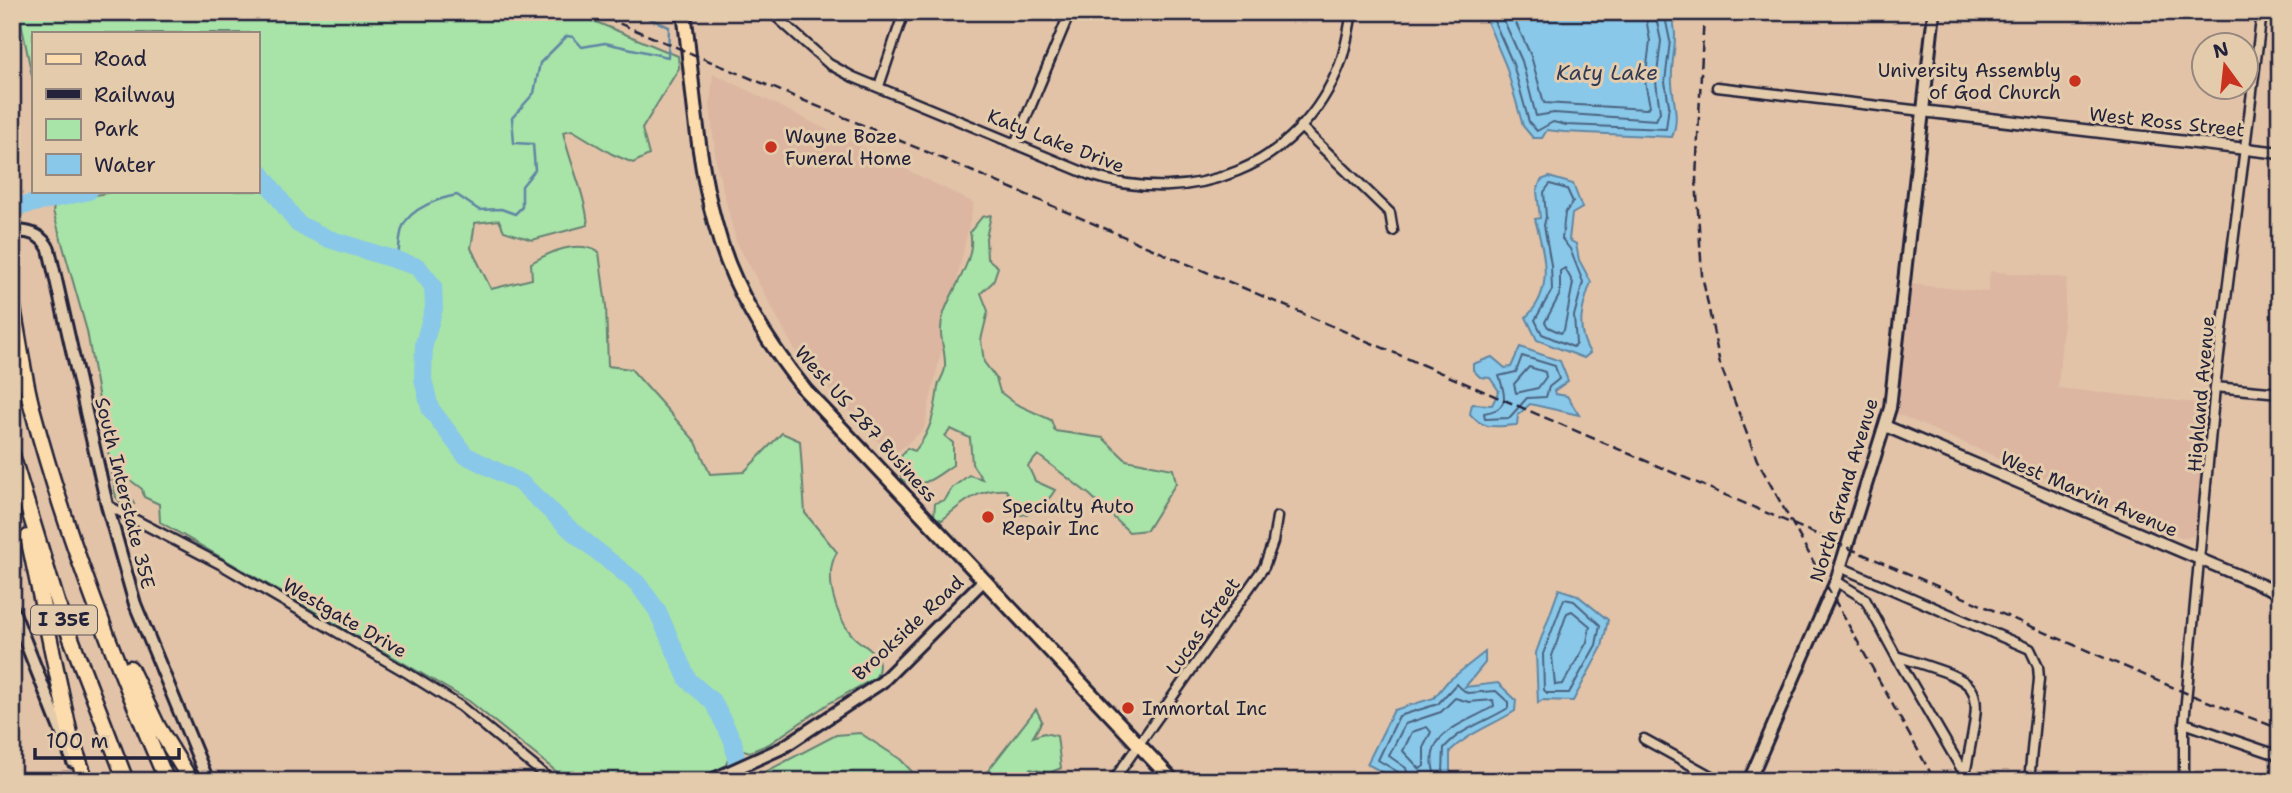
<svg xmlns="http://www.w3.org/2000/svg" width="2292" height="793" font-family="'Shantell Sans',sans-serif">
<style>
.built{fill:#dcb6a1}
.green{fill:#a8e3a8;stroke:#658272;stroke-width:2}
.water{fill:#89c8e9;stroke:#6086a3;stroke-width:2}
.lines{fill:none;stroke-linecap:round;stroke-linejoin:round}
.shore{stroke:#4b6481;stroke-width:2}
.stream{stroke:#6086a3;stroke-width:2.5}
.river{stroke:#89c8e9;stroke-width:18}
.minor-casing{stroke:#22223b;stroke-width:13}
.tertiary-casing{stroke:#22223b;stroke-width:15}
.secondary-casing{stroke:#22223b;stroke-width:16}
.primary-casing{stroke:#22223b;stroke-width:18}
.motorway-casing{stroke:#22223b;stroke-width:19}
.minor{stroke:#e4cbac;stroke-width:8}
.tertiary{stroke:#e4cbac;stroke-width:10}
.secondary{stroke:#e4cbac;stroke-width:10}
.primary{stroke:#fcdcac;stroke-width:12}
.motorway{stroke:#fcdcac;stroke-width:14}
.rail{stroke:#22223b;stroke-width:2.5;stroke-dasharray:10 5;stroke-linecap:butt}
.poi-dot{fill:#c8321e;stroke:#e4cbac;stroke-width:2.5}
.labels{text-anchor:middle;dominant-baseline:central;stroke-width:6;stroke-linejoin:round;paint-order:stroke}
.shield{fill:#e4cbac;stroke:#5c555d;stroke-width:2}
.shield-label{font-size:18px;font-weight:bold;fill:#22223b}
.poi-label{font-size:19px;fill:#22223b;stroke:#e4cbac;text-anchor:start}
.street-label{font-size:19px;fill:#22223b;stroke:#e4cbac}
.water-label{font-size:21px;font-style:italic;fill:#313b55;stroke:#e4cbac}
</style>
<rect width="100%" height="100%" fill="#e2c3a8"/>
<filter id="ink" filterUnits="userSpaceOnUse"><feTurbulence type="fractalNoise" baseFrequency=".0143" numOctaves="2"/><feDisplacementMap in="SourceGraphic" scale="14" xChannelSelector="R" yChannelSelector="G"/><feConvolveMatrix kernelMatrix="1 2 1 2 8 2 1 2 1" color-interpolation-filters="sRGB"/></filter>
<g filter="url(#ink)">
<path class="built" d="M713,73L974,203L924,429L892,457L798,356L736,241L716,163L710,105Z
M1990,271L2067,278L2058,388L2206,404L2197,525L2194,536L2183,538L1897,414L1909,284L1988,292Z"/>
<path class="green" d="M19,12H572L678,56L679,68L642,129L649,155L633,163L612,154L572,130L563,132C570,164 585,193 588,225L532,240L504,231L499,220L475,223L471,248L491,289L532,279L531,263C552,251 576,240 599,252L606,306L608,366L631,369L696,442L710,474L744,472L782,433L800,441L805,513L837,552C823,575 835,615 852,635C861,647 888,652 876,677L828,704L769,744L750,752L733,747L725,767L693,781H568L469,701L160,522L159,504L144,497L142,489L126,477L124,486L134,504L124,506L116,497L87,331L53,211L55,203L116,191H257V33H33V81Z
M991,215L986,238L987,258L998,267L993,282L981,293L988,311L981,340L984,362L996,378L1000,392L1016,404L1051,420L1055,431L1103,438L1126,460L1173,469L1176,483L1147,530L1129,532L1090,495L1038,455L1028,466L1035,481L1055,490C1046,504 1038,512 1021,515L1006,490C979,488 962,503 942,520L934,517L935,503L945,500L952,488L969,475L982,479L972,464L970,438L951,429L945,436L953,443V465C935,477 925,489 903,481L896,464L907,448L915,451C931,431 935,412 938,387C939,380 945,374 945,367C946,346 936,336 944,313C952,288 977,259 970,232L982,217Z
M1036,709L1042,721L1033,737L1044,733L1057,736L1061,768L1049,773L1031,769L1009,781H980Z
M860,733L900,759L921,781H748L836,735Z"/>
<path class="water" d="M1483,12H1670C1681,37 1670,58 1672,83C1673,101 1680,118 1672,137L1564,132L1547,130L1542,138H1533L1523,126L1506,66Z
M1549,177L1573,184L1582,208L1572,214L1569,240L1576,244L1579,260L1591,282C1582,307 1575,329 1590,353L1584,358L1537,340L1526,317C1555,290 1544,253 1535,219L1540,218L1537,191L1541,180Z
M1520,347L1560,361L1568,381L1554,391L1555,394L1567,396L1579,415L1530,404L1518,415L1517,425C1497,426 1484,431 1470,414L1472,404L1492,405L1499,391L1490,378L1480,377L1473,370V364L1492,357L1505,368L1511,367Z
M1559,589L1577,595L1608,620L1602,647L1573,701L1542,700L1538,703L1536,653Z
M1485,652V663L1465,687L1498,683L1516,700L1515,711C1493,725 1469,733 1450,751V772L1460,781H1399L1367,764L1394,710L1434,698L1447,682Z"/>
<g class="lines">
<path class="shore" d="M1490,12L1513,64L1529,122L1537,131L1553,122L1566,125L1666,129L1669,105L1665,82L1670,41L1664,12
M1500,12L1522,61L1536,116L1554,113L1656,120L1660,112L1656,82L1661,41L1655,12
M1511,12L1531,56L1544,103L1646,109L1650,106L1645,82L1650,41L1645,12
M1550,184L1567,189L1573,202L1565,213L1562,239L1570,249L1583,282L1574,316L1576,344L1573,347L1542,334L1535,320L1552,290L1551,265L1544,225L1546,217L1544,192Z
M1565,268L1573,283L1564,330L1561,333L1548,327L1545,322L1560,294V271Z
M1522,356L1555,366L1559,379L1549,387L1546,397L1527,398L1509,418L1485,419L1484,413C1511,409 1505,394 1499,376L1516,372Z
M1529,367L1545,372L1546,377L1538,388L1516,393L1514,384Z
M1564,599L1574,601L1600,625L1596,645L1569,693H1547L1544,690L1543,654Z
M1572,611L1590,626L1587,642L1563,684L1555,685L1552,656L1567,613Z
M1427,727L1431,732L1424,746V766L1420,769L1403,751L1412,732Z
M1400,781L1398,772L1378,760L1399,716L1438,704L1456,684L1467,693L1496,691L1508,702V708C1486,722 1461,728 1444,748L1443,773L1449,781
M1409,781L1406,768L1389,756L1405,724L1441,712L1455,698L1469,702L1493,700L1494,706C1465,725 1417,732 1437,781"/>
<path class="stream" d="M398,261C399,250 399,235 403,226C411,208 440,198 457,195L479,210L501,209L515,214L522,207V186L535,170L533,144L514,143L512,118L534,93L540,63L567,36L573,37L582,47L605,43L668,57L669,27L635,12"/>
<path class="river" d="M257,168L298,224L329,239L418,267L433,286L434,308L424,344L423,379L430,408L465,455L521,483L572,531L637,583L657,610L688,680L713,702L733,741L740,781
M12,208L89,191"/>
<g class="minor-casing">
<path id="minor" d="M771,12L829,64L853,77L1090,175C1191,208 1300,168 1340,64C1346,48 1349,29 1352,12
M1158,12L1161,16
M879,86L904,12
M1717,87L1922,111
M1300,126L1390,213L1393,231
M1015,144L1070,12
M2215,387L2280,393
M107,505L220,564L409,674L460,706L552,781
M1840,567L2030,649L2038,666L2039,679L2029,781
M1836,581L1865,599L1896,656C1991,686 1982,679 1965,775L1968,781
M1896,656L1965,775
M2184,723L2280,756
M1644,739L1720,781
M1113,781L1264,567L1273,542L1277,517
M2184,781V723L2215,387L2262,12"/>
</g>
<g class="tertiary-casing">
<path id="tertiary" d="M1922,111L2280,153
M1885,426L2280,593"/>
</g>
<g class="secondary-casing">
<path id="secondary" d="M12,232C29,230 41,234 49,249L107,505L135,604L208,781
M12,608L73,762
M709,781L782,748L882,682L984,580
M1749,781L1836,581L1890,408L1934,12"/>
</g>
<g class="primary-casing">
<path id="primary" d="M684,12C693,82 696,156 715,223C731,286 766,341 806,391L1173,781"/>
</g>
<g class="motorway-casing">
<path id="motorway" d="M12,303C19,338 23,374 32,408C66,535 114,660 167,781
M12,455L57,602L126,781
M28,537L70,735L86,781
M130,668L158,727L191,781"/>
</g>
<use href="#minor" class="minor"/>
<use href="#tertiary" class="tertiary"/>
<use href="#secondary" class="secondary"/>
<use href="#primary" class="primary"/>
<use href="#motorway" class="motorway"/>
<path class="rail" d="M592,12L927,152L2186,693L2280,729
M1704,12L1696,179L1702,275L1720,364L1757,460L1935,781"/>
</g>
</g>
<g class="poi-dot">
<circle cx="2075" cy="81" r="7"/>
<circle cx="771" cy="147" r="7"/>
<circle cx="988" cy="517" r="7"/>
<circle cx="1128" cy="708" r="7"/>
</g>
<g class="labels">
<rect class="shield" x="31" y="605.5" width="66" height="29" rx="5"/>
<g class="shield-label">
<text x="64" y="620">I 35E</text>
</g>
<g class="poi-label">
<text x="2061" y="70" text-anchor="end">University Assembly<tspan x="2061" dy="22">of God Church</tspan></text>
<text x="785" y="136">Wayne Boze<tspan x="785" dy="22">Funeral Home</tspan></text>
<text x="1002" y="506">Specialty Auto<tspan x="1002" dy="22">Repair Inc</tspan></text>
<text x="1142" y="708">Immortal Inc</text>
</g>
<g class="street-label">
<text transform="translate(2167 122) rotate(6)">West Ross Street</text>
<text transform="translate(1056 141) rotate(21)">Katy Lake Drive</text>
<text transform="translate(2201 394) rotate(-85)">Highland Avenue</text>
<text transform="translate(866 424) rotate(48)">West US 287 Business</text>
<text transform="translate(1844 490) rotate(-73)">North Grand Avenue</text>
<text transform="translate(125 493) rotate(76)">South Interstate 35E</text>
<text transform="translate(2089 494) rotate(23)">West Marvin Avenue</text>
<text transform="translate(345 618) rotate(30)">Westgate Drive</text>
<text transform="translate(1203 626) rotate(-55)">Lucas Street</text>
<text transform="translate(908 628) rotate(-43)">Brookside Road</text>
</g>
<g class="water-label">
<text x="1607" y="73">Katy Lake</text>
</g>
</g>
<rect width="2292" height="793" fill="none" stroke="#e4cbac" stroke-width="42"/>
<rect x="21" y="21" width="2250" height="751" fill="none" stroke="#22223b" stroke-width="2.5" filter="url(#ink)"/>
<rect x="32" y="32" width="228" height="161" fill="#e4cbac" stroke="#96877f" stroke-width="2"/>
<rect x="46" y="54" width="35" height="10" fill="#fcdcac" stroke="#96877f" stroke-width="2"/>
<text x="94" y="66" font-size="21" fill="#22223b">Road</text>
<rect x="46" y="89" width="35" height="10" fill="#22223b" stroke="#96877f" stroke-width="2"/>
<text x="94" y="102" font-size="21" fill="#22223b">Railway</text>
<rect x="46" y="119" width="35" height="21" fill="#a8e3a8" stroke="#96877f" stroke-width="2"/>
<text x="94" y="136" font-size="21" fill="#22223b">Park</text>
<rect x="46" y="154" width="35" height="21" fill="#89c8e9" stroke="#96877f" stroke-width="2"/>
<text x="94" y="172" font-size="21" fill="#22223b">Water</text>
<g transform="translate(2225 66) rotate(345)"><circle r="33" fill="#e4cbac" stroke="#96877f" stroke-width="2"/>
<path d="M0-5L12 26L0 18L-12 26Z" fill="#c8321e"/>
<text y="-10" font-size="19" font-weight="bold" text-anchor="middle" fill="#22223b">N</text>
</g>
<path d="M35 748v10h144v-10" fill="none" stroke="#22223b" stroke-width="3.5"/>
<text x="46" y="748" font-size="21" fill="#22223b" stroke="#e4cbac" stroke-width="5" paint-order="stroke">100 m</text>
</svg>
